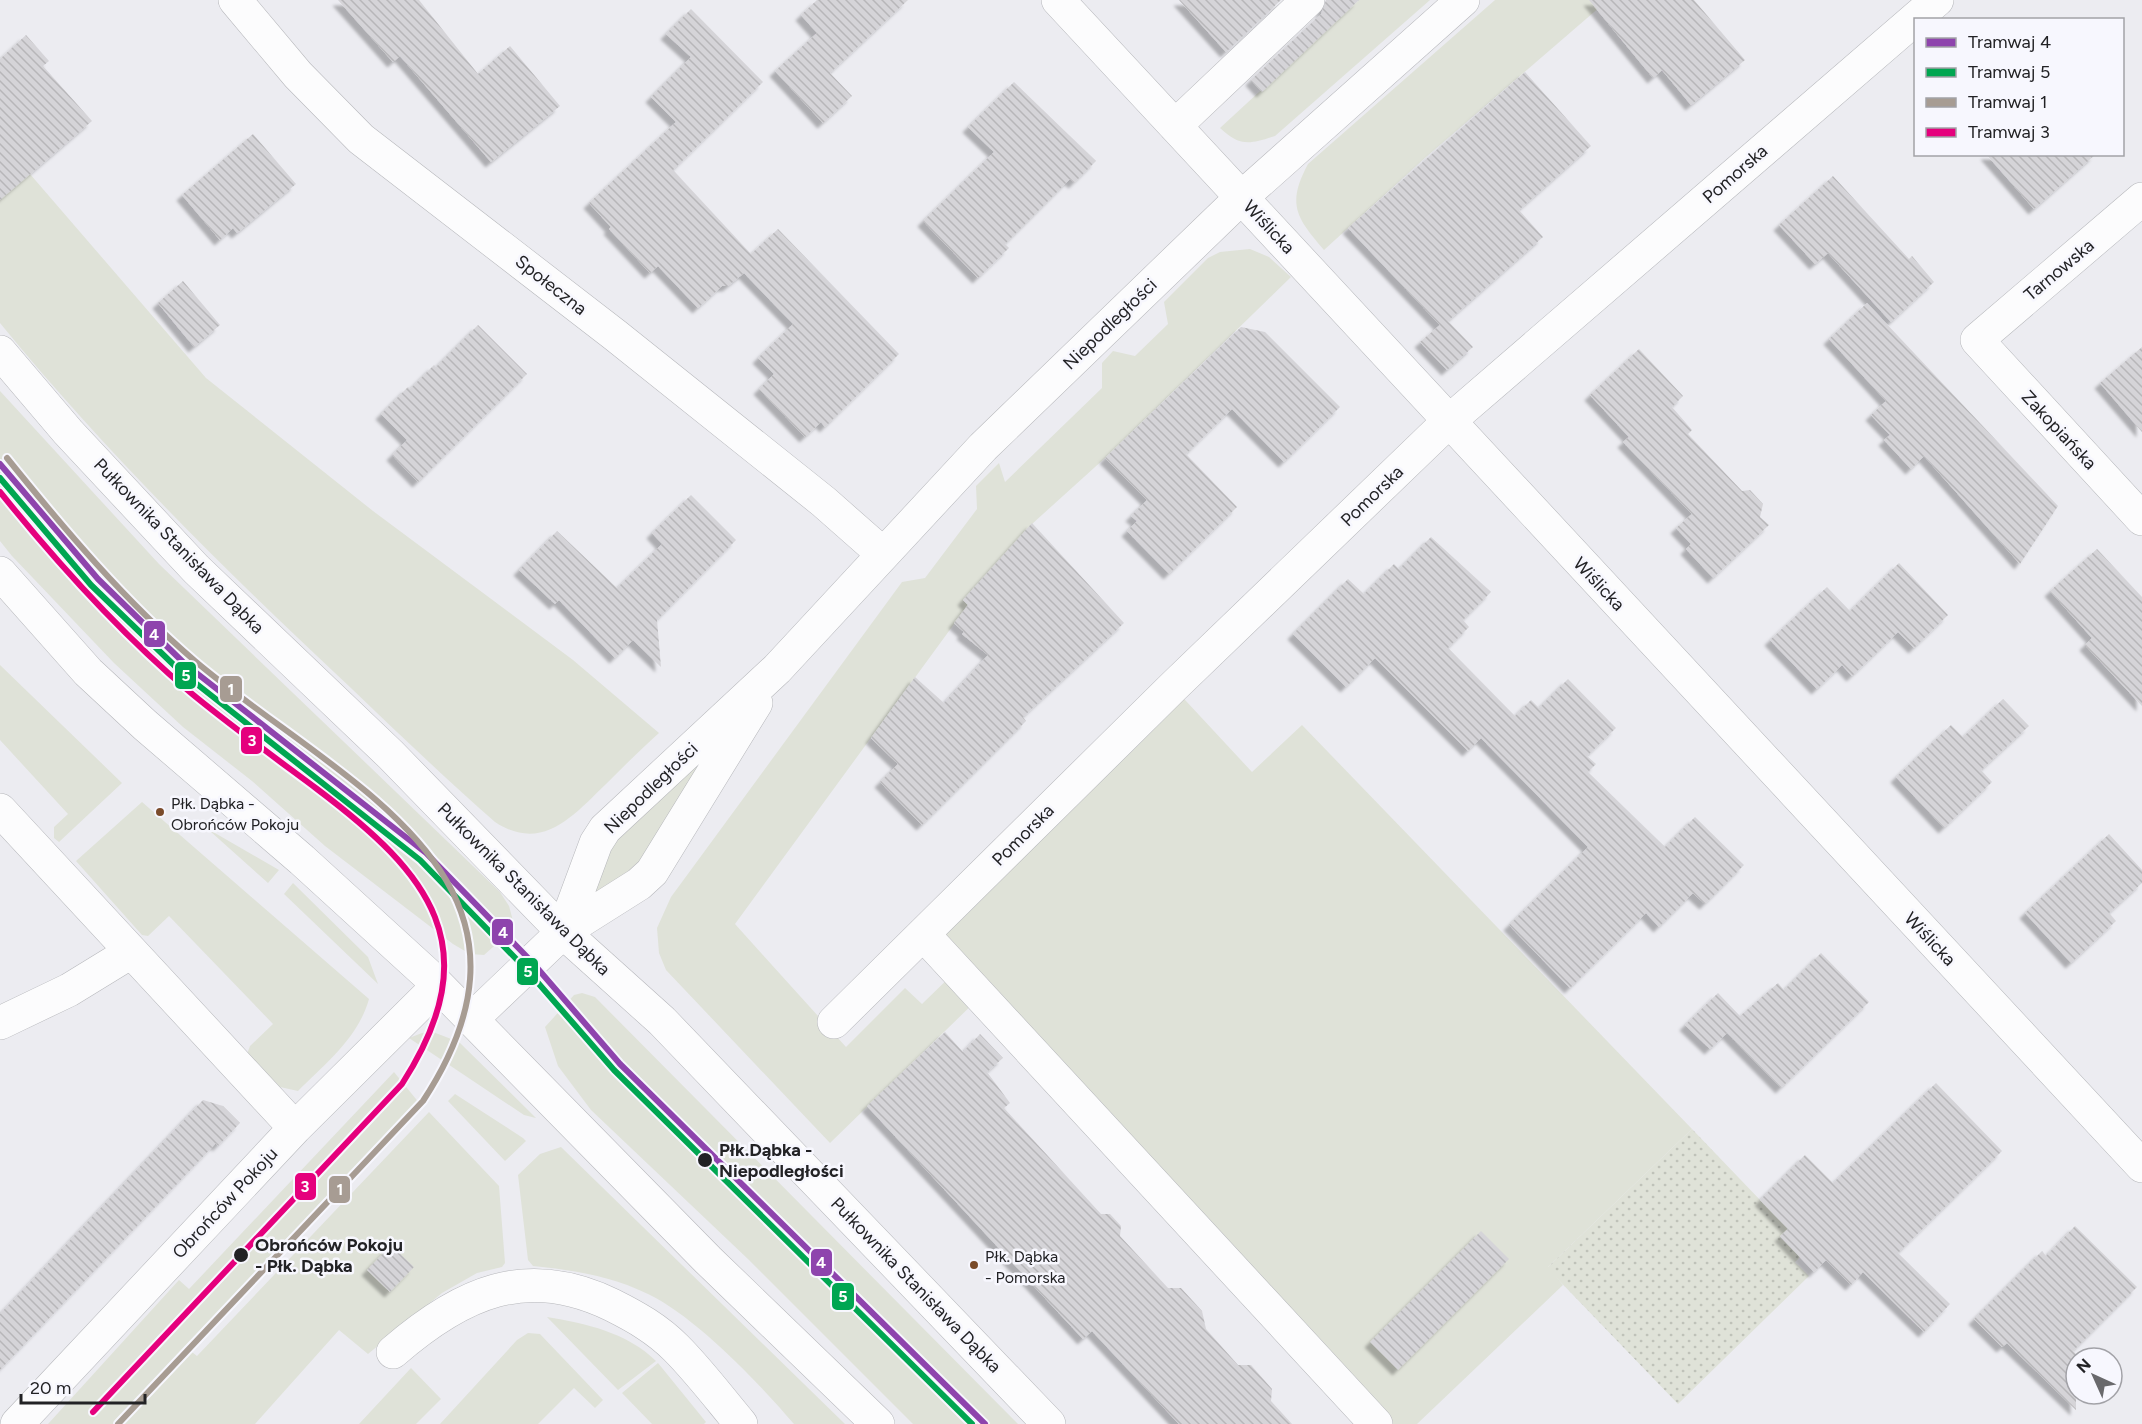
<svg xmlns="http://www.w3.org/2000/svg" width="2142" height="1424" font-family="Figtree,sans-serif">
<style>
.grass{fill:#dfe2d8}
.park{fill:url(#park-dots)}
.building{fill:url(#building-back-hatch);filter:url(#shadow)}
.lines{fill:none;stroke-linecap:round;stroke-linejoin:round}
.minor-casing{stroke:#b6b7bb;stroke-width:34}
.minor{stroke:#fcfcfd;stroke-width:33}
.tram-1-casing{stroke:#f7f7fe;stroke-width:10}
.tram-2-casing{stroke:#f7f7fe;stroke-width:10}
.tram-3-casing{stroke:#f7f7fe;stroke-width:10}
.tram-4-casing{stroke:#f7f7fe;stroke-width:10}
.tram-1{stroke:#8e44ad;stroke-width:6}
.tram-2{stroke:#00a651;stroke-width:6}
.tram-3{stroke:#a79c93;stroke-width:6}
.tram-4{stroke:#e5007d;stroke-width:6}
.bus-dot{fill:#7a4b2a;stroke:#f7f7fe;stroke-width:2}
.stop-dot{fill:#222225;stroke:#f7f7fe;stroke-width:2}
.labels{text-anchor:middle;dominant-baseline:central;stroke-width:5;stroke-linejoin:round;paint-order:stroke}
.bus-label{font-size:16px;fill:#222225;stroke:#f7f7fe;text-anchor:start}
.street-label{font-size:18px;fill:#222225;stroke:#f7f7fe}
.stop-label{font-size:18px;font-weight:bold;fill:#222225;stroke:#f7f7fe;text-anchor:start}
.line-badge{stroke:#f7f7fe;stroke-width:2}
.badge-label{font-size:16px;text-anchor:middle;font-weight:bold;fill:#fff}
</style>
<defs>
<pattern id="park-dots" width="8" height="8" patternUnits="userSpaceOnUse" patternTransform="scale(1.5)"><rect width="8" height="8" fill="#dfe2d8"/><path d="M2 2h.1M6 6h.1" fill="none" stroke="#bfc2b9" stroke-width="1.8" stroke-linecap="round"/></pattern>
<pattern id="building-back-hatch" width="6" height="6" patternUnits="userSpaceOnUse" patternTransform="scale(1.5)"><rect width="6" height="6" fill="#d5d4d8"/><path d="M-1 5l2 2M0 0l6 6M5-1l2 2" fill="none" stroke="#b7b6b9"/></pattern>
<filter id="shadow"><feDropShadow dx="-5.5" dy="5.5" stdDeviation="1.5" flood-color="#0004"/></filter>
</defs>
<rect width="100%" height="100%" fill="#ececf1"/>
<path class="grass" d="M1359,0H1430L1275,136C1250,144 1240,147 1220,128Z
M1495,0H1608L1426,157L1324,250C1297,218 1286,205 1308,164Z
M30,174L206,378L373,511L573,660L659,733C640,750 623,767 605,785C573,816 542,853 495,822C446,779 399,734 352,689C228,573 107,454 0,323V199Z
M1250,249L1269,257L1291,277L1105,458L1032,524L963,600L968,605L735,924L846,1047L905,988L922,1004L957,970L923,934L1173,687L1252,772L1302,725L1692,1129L1548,1267L1563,1285L1417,1424H1376L981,996L830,1143L666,970L659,953L657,928L671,897L902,582L925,578L977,509L976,486L999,463L1005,482L1102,388V363L1113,351L1135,356L1168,324L1164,302L1208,258L1220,252Z
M0,391L159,564L500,892L509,906L513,921L511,931L484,955L470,954L453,944L325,846L252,781L183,727L114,663L12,556L0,541Z
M0,665L122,783L59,842L54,838V827L68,814L0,740Z
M741,717L609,906L580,877Z
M142,802L369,999C358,1038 326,1063 298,1091L280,1087L247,1054L250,1046L273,1024L169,916L148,936L142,935L76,861Z
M201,823L208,829L279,870L268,883Z
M293,883L368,957L378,984L284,894Z
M582,993L595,997L1018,1424H913L749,1260L591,1110L558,1066L545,1027L574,995Z
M433,1032L459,1042L536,1118L524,1115L409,1038L422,1033Z
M394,1072L420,1104L188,1349L197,1356L429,1112L499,1186L505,1263L502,1267L477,1273L442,1293L368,1354L339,1330L255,1424H48L179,1280L189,1289Z
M455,1094L523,1138L526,1141L505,1161L448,1101Z
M561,1147L845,1424H794C759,1383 696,1317 648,1294C611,1276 573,1270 533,1266L528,1260L518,1175L540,1154Z
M547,1317C585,1323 628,1333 656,1361L618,1390Z
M528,1333L540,1334L603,1400L595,1408L574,1388L538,1424H440L517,1340Z
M658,1363L706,1422L704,1424H652L622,1393Z
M411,1368L441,1399L416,1424H359Z"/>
<path class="park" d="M1692,1129L1788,1229L1780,1237L1800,1257L1795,1262L1809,1276L1678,1404L1547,1268Z"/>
<path class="building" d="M338,0H419L478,74L510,46L560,106L491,162L400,56L393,62Z
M817,0H908L830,73L852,96L823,123L775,71L817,33L801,15Z
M1179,0H1281L1226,52Z
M1326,0H1359L1262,92L1251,80L1321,14Z
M1589,0H1694L1745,60L1691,105L1662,70L1653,78Z
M691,9L763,82L673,170L751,254L778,229L899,354L825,427L821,422L805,437L759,389L774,374L758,358L793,324L744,273L728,286H722L698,308L658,266L650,273L609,229L611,227L589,203L676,122L651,97L691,57L666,34Z
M26,35L49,61L43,66L92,121L0,200V59Z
M1525,72L1591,146L1519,210L1543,237L1448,321L1473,347L1447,370L1420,342L1440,325L1348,228Z
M1014,82L1096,161L1074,183L1070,179L1005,244L1009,248L978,278L923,221L994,152L968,127Z
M253,134L296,184L237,233L233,228L220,240L182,195Z
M1986,154H2096L2034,209Z
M1833,176L1909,259L1912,256L1934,282L1891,322L1828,253L1815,264L1779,225Z
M183,281L220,325L194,347L158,303Z
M1867,303L2058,506L2020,564L1924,456L1911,469L1884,440L1890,435L1871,415L1886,401L1829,339Z
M478,325L527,374L418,482L392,455L407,440L381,414L408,387L410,389L434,365L436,367Z
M1241,327L1265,332L1340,407L1284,462L1232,409L1186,454L1237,507L1169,574L1127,531L1137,521L1131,516L1147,500L1105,458Z
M2142,347V432L2100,383Z
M1639,349L1683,396L1672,407L1692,430L1688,434L1742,491L1750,490L1763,504L1760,517L1769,525L1713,578L1686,549L1691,544L1676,528L1692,514L1623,442L1629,437L1590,395Z
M691,495L736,540L657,620L661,667L633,640L615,658L559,600L555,604L519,570L557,531L617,588L662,544L652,533Z
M1032,523L1124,623L1023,717L1026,721L922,825L880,782L898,764L871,738L915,677L944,703L988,655L962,634L964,632L954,623L968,605L963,600Z
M1431,537L1491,592L1463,620L1469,627L1448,648L1515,716L1531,700L1539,708L1568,679L1616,728L1587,756L1596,764L1588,772L1665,847L1695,817L1744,865L1705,904L1693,893L1659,927L1646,913L1570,988L1509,925L1588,847L1481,738L1468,751L1375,658L1346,687L1293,634L1348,579L1364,594L1394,564L1399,569Z
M2097,549L2142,597V706L2085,645L2092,638L2050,591Z
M1899,563L1948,615L1914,648L1898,632L1852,676L1842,665L1817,689L1770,640L1827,587L1850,611Z
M2003,699L2029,726L1981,770L1992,782L1944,828L1896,777L1951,725L1963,737Z
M2109,834L2142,870V883L2109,913L2116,921L2071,963L2025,913Z
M1821,953L1869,1002L1781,1088L1727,1033L1710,1049L1685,1025L1718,993L1740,1016L1778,983L1784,990Z
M945,1032L963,1052L980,1034L1003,1058L987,1072L1010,1103L1004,1108L1101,1214H1110L1121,1226L1120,1236L1168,1288H1181L1202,1311L1206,1329L1238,1365H1251L1272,1389L1271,1401L1292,1424H1179L1092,1331L1083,1339L867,1106Z
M1936,1083L2002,1151L1898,1253L1950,1304L1924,1332L1863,1272L1851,1285L1826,1260L1814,1272L1780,1236L1788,1229L1760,1200L1805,1155L1833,1183Z
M203,1100L223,1106L240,1123L218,1146L216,1143L0,1370V1314Z
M2075,1226L2137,1287L2073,1351L2076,1354V1410L2007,1343L2002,1347L1974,1319L2042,1251L2046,1256Z
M1481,1231L1509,1259L1398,1370L1370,1342Z
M391,1245L414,1267L390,1292L367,1270Z"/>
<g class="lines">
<g class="minor-casing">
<path id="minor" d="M235,0L298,75L361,139L615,335L824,502L883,554
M1058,0L2142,1166
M1175,126L1308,0
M2142,199L1977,340L2142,519
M0,352L68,432L196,569L391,755L563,932L662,1021L1049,1424
M0,573L88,672L145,725L302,860L428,975L708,1260L878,1424
M0,810L295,1128
M563,932L596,843L605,829L777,669L983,447L1242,197L1463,0
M923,934L1376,1424
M471,1020L563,932L639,884L652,872L756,703
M834,1022L1173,687L1448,422L1937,0
M0,1023L69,990L131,952
M393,1352C461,1293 526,1263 612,1305C636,1317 657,1329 676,1348C699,1371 720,1399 741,1424
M17,1424L295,1128L438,986"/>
</g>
<use href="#minor" class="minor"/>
<g class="tram-1-casing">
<path id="tram-1" d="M0,464L98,579L185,664L426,853L532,962L620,1064L985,1424"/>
</g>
<g class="tram-2-casing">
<path id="tram-2" d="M0,478L91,585L179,670L420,860L525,968L614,1070L972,1424"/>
</g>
<g class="tram-3-casing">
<path id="tram-3" d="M7,458C65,530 125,601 195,661C339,783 571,875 423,1101L118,1424"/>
</g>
<g class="tram-4-casing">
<path id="tram-4" d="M0,492C58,564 120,633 191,693C231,726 274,757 317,789C430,874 490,947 402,1084L93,1412"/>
</g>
<use href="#tram-1" class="tram-1"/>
<use href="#tram-2" class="tram-2"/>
<use href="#tram-3" class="tram-3"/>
<use href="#tram-4" class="tram-4"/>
</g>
<g class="bus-dot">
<circle cx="160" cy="812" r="5"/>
<circle cx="974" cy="1265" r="5"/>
</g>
<g class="stop-dot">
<circle cx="705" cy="1160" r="8"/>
<circle cx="241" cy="1255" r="8"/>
</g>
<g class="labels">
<g class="bus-label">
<text x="171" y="803">Płk. Dąbka -<tspan x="171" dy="21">Obrońców Pokoju</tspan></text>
<text x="985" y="1256">Płk. Dąbka<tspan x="985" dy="21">- Pomorska</tspan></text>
</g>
<g class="street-label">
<text transform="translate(1735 174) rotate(-41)">Pomorska</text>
<text transform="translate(1269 227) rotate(47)">Wiślicka</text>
<text transform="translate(2059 270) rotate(-40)">Tarnowska</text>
<text transform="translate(551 285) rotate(38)">Społeczna</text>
<text transform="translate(1110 324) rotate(-44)">Niepodległości</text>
<text transform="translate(2059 430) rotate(47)">Zakopiańska</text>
<text transform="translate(1372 496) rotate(-44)">Pomorska</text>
<text transform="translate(179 546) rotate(46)">Pułkownika Stanisława Dąbka</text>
<text transform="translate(1599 584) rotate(47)">Wiślicka</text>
<text transform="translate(651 788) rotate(-44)">Niepodległości</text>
<text transform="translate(1023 835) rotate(-45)">Pomorska</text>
<text transform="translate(524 889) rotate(45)">Pułkownika Stanisława Dąbka</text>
<text transform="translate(1930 939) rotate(47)">Wiślicka</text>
<text transform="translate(225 1203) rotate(-47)">Obrońców Pokoju</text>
<text transform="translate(916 1285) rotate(46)">Pułkownika Stanisława Dąbka</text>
</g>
<g class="stop-label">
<text x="719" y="1150">Płk.Dąbka -<tspan x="719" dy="21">Niepodległości</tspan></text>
<text x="255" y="1245">Obrońców Pokoju<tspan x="255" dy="21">- Płk. Dąbka</tspan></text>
</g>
</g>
<g class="line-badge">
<rect x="143" y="620" width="23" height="28" rx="6" fill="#8e44ad"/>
<rect x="174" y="661" width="23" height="29" rx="6" fill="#00a651"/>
<rect x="219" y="675" width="24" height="28" rx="6" fill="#a79c93"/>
<rect x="240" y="726" width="23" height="29" rx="6" fill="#e5007d"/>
<rect x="491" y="918" width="23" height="28" rx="6" fill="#8e44ad"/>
<rect x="516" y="957" width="23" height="29" rx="6" fill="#00a651"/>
<rect x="294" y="1172" width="23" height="29" rx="6" fill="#e5007d"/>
<rect x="328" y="1175" width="23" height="29" rx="6" fill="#a79c93"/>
<rect x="810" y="1248" width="23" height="29" rx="6" fill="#8e44ad"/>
<rect x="831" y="1282" width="24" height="29" rx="6" fill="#00a651"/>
</g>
<g class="badge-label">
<text x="154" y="640">4</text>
<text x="186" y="681">5</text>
<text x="231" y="695">1</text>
<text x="252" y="746">3</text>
<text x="503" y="938">4</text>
<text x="528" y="977">5</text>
<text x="305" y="1192">3</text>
<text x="340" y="1195">1</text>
<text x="821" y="1268">4</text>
<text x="843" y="1302">5</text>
</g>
<rect x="1914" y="18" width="210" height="138" fill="#f7f7fe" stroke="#a2a2a7" stroke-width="1.5"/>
<rect x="1926" y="38" width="30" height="9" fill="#8e44ad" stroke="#a2a2a7" stroke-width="1.5"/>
<text x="1968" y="48" font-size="18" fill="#222225">Tramwaj 4</text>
<rect x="1926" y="68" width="30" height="9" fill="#00a651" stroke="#a2a2a7" stroke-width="1.5"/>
<text x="1968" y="78" font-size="18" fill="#222225">Tramwaj 5</text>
<rect x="1926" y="98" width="30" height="9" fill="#a79c93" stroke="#a2a2a7" stroke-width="1.5"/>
<text x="1968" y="108" font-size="18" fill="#222225">Tramwaj 1</text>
<rect x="1926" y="128" width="30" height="9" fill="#e5007d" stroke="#a2a2a7" stroke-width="1.5"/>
<text x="1968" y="138" font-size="18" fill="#222225">Tramwaj 3</text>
<g transform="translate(2094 1376) rotate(315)"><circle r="28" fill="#f7f7fe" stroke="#a2a2a7" stroke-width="1.5"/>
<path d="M0-4.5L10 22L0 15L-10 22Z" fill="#69696c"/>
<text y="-9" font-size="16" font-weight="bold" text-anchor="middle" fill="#222225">N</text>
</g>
<path d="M21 1394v9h124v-9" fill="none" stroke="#222225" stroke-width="3"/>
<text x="30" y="1394" font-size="18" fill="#222225" stroke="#f7f7fe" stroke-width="4.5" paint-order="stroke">20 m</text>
</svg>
